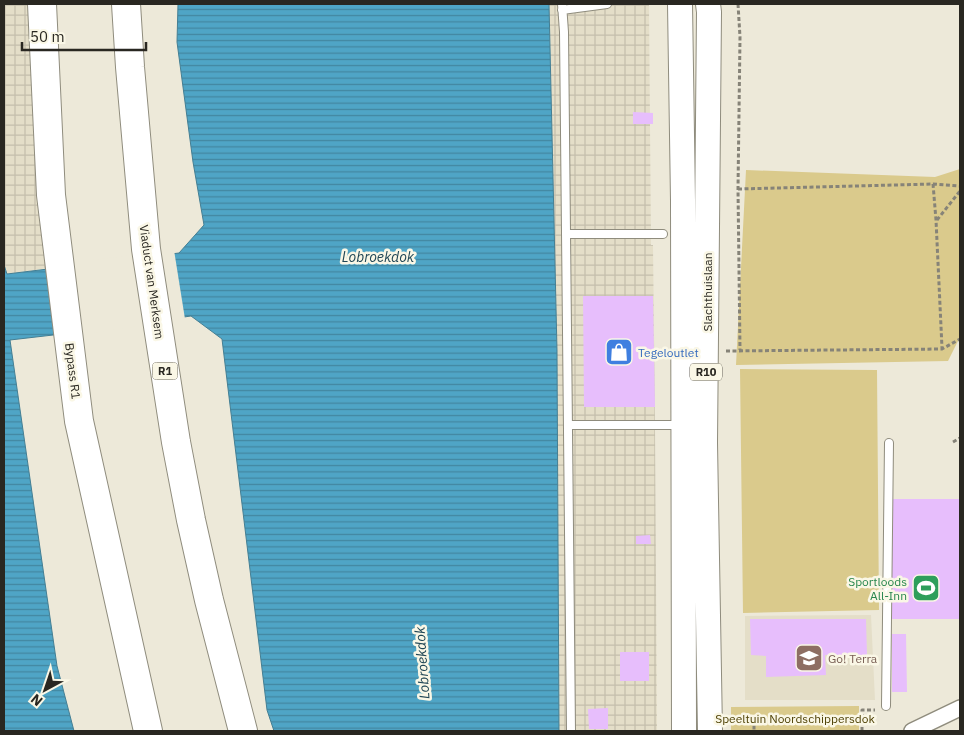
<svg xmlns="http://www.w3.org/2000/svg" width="964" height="735" font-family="'IBM Plex Sans',sans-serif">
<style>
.built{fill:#e4dec8}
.industrial{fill:url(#industrial-grid)}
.green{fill:#daca8c}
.water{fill:url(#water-rules);stroke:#447f94}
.pier{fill:#ede9d9}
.building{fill:#e7befc}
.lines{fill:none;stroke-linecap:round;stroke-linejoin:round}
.service-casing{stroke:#8f8c7d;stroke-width:10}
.minor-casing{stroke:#8f8c7d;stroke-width:18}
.primary-casing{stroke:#8f8c7d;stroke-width:26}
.motorway-casing{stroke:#8f8c7d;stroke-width:30}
.path{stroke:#868378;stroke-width:3;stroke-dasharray:4 2.5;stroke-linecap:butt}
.service{stroke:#fff;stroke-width:8}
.minor{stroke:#fff;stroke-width:15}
.primary{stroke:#fff;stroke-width:24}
.motorway{stroke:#fff;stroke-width:28}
.labels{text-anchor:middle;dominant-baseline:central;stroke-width:5;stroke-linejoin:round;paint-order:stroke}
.shield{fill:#faf7e6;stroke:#68655c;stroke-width:1}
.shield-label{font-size:11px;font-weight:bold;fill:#292721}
.street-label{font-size:12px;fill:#292721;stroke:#faf7e6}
.shop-label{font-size:12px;fill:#366cbe;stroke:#faf7e6;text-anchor:start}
.leisure-label{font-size:12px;fill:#27864d;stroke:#faf7e6;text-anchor:end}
.education-label{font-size:12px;fill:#785e54;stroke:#faf7e6;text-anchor:start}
.park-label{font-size:12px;fill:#504307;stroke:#faf7e6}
.water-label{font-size:14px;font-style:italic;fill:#204655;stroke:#faf7e6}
</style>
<defs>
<pattern id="industrial-grid" width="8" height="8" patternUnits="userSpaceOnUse" patternTransform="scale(1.25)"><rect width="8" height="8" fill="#e4dec8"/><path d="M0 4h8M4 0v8" fill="none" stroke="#c4beac"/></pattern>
<pattern id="water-rules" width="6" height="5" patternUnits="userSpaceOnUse" patternTransform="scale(1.25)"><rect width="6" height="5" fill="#4fa5c6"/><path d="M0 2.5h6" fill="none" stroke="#4286a0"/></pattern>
</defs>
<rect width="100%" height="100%" fill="#ede9d9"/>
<path class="built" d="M871,615L875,700H745V616Z"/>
<path class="industrial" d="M4,4H48L69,265L7,274L4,265Z
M549,4H649L651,245H653L655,425L657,731H559L557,351Z"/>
<path class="green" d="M960,169V337L948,361L736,365L746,170L935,177Z
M740,369L877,370L879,610L743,613Z
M859,706V731H731V707Z"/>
<path class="water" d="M178,4H549L557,351L559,731H274L267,710L222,339L191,316L79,332L10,340L57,666L74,731H4V265L7,274L179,253L204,225L193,162L177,42Z"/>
<path class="pier" d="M174,250L185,319L80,335L68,263Z"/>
<path class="building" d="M633,112L653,113V124H633Z
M583,296H653L655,407H584Z
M891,499H960V619H892Z
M650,535L651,544H636V536Z
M750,619H866L867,655H825L826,675L766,677V656L751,655Z
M892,634H906L907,692H892Z
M620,652H649V681H620Z
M608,708V729H589L588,709Z"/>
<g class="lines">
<g class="service-casing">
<path id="service" d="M562,4L564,32L571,731
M562,10L607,4
M566,234H663
M568,425H681
M886,706L889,443"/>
</g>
<g class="minor-casing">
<path id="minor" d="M912,731L960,708"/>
</g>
<g class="primary-casing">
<path id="primary" d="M680,4L683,201L684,731
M708,4L709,12L705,443L710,731"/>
</g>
<g class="motorway-casing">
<path id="motorway" d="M42,4L51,195L79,421L148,731
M126,4L130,67L146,249L176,442L191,520L209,600L243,731"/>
</g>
<path class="path" d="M738,4L740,37L738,189L740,350
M933,184L936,220L942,348
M738,189L933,184L960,186
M937,220L960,191
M726,351L942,349L960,339
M953,442L960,438
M728,719H754V731
M862,731V710H875"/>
<use href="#service" class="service"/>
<use href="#minor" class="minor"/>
<use href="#primary" class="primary"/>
<use href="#motorway" class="motorway"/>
</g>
<defs>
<g id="shop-square" transform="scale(1.4375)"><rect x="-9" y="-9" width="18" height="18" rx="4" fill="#3f7fe0" stroke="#faf7e6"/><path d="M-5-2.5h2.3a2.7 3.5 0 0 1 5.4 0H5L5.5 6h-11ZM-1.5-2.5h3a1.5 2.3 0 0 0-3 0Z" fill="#fff"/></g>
<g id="stadium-square" transform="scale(1.4375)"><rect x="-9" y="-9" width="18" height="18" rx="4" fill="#2e9e5b" stroke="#faf7e6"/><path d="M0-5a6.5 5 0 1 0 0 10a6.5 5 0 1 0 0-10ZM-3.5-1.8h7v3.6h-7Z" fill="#fff"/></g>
<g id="school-square" transform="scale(1.4375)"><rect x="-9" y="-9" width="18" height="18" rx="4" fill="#8d6e63" stroke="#faf7e6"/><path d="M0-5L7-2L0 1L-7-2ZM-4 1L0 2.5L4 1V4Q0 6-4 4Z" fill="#fff"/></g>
</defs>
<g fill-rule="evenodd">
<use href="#shop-square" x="619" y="352"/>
<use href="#stadium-square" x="926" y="588"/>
<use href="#school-square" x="809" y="658"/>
</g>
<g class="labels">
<g class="shield">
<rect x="152.5" y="362.5" width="25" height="17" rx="4"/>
<rect x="690" y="363.5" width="32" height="17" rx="4"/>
</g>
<g class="shield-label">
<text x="165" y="371">R1</text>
<text x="706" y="372">R10</text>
</g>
<g class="street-label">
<text transform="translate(152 282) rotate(82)">Viaduct van Merksem</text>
<text transform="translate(707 292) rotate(-90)">Slachthuislaan</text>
<text transform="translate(73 371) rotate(83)">Bypass R1</text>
</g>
<g class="shop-label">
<text x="638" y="352">Tegeloutlet</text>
</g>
<g class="leisure-label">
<text x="907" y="581">Sportloods<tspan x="907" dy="14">All-Inn</tspan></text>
</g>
<g class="education-label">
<text x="828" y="658">Go! Terra</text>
</g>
<g class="park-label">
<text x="795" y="718">Speeltuin Noordschippersdok</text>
</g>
<g class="water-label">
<text x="378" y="257">Lobroekdok</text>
<text transform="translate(422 663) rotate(-94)">Lobroekdok</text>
</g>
</g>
<rect width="964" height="735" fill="none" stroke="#292721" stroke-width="10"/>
<g transform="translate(45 690) rotate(220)" stroke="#faf7e6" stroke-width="4" paint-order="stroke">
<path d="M0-4L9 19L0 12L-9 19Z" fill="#292721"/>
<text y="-8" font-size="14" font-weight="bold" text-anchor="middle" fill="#292721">N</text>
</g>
<path d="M22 42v8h124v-8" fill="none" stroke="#292721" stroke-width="2.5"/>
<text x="30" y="42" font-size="15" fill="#292721" stroke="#faf7e6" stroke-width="4" paint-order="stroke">50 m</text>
</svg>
